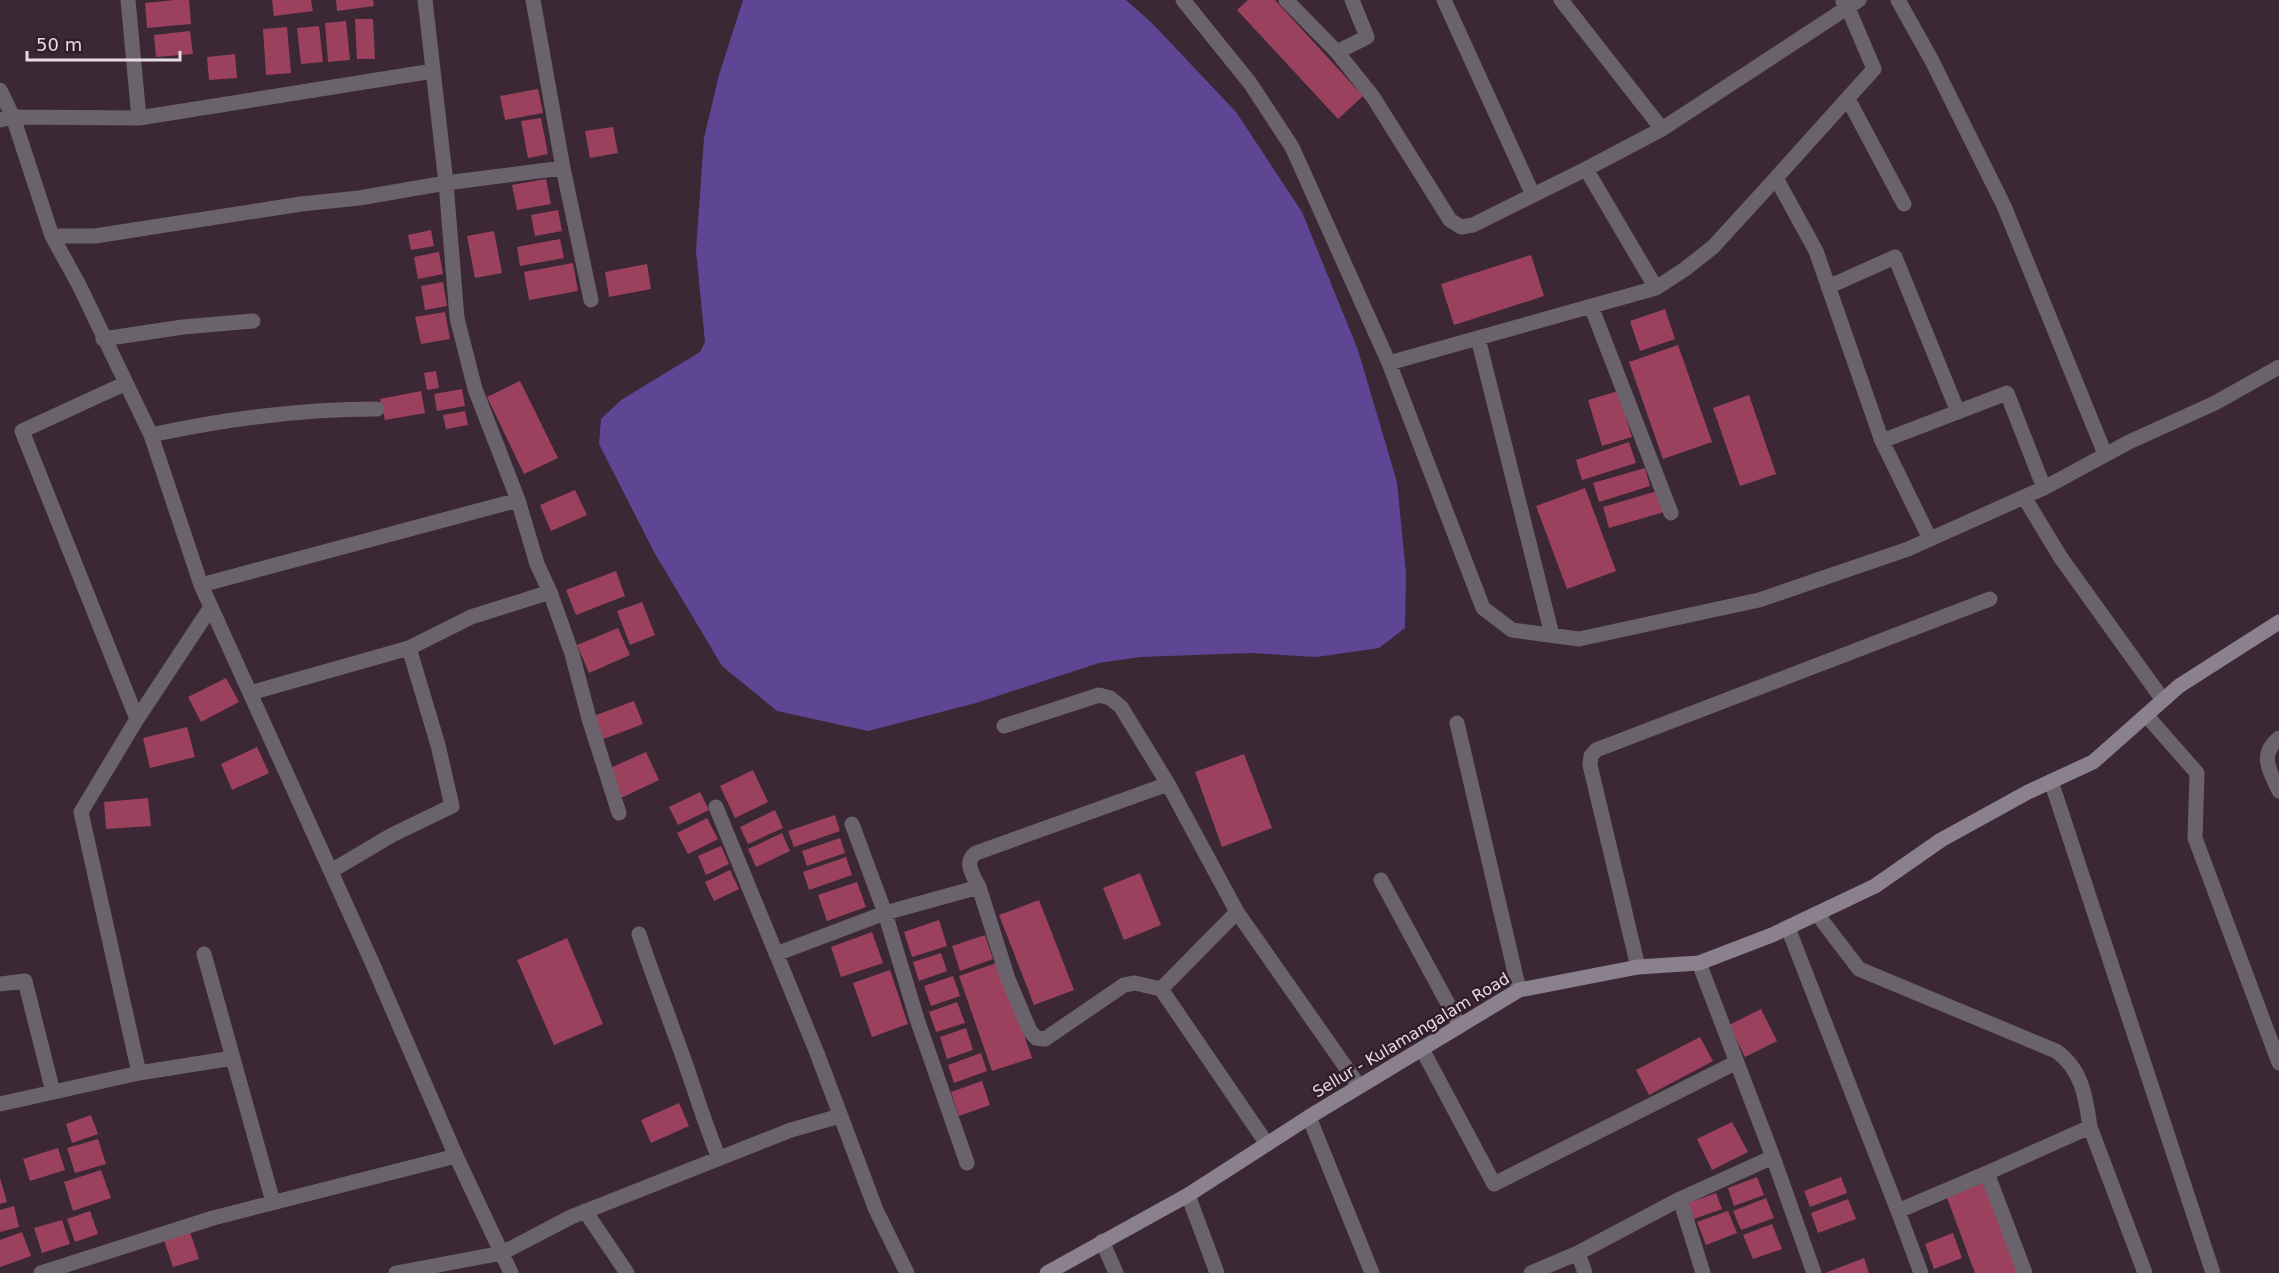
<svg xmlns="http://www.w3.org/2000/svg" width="2279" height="1273" font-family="'DejaVu Sans',sans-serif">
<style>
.water{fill:#5f4694}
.building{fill:#9b415e}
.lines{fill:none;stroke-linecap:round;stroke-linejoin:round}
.minor{stroke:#6a636c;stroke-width:15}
.secondary{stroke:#8a808e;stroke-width:15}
.labels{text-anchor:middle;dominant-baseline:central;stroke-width:5;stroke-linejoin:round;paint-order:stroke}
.street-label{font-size:16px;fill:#e8dbe3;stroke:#311e2a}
</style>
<rect width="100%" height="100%" fill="#3b2834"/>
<path class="water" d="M743,0H1126L1151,22L1236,112L1302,212L1358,350L1397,482L1406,573L1405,628L1379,648L1316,657L1250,653L1140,657L1099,663L976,703L868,731L777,711L722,666L654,552L599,444L601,419L621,400L700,352L705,342L696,251L704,138L719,75Z"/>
<path class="building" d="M174,0H189L191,24L147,28L145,3Z
M272,0H311L313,11L274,16Z
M336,0H373L374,6L337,11Z
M1248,0H1275L1363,96L1338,119L1237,10Z
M355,19H373L375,59H357Z
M346,21L350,60L328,62L325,23Z
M319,26L323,62L301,64L297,28Z
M287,27L291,73L266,75L263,29Z
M190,31L193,54L156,57L154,35Z
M235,54L237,78L209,80L207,57Z
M538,89L543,113L505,120L500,96Z
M541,118L548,154L528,158L521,121Z
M613,127L618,153L590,158L585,131Z
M546,179L551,204L517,210L512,185Z
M558,210L562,231L535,236L531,215Z
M431,230L434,246L411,250L408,235Z
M494,231L502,273L475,278L467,236Z
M560,239L564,258L520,266L517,247Z
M439,252L443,274L418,279L414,257Z
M1531,255L1544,296L1454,325L1441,284Z
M573,263L578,291L529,300L524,272Z
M647,264L651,289L609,297L605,272Z
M443,282L447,306L425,310L421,286Z
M1665,309L1675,339L1640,351L1630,321Z
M445,312L450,339L421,344L415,317Z
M1678,345L1712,442L1663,459L1629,362Z
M436,371L439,388L427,390L424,373Z
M520,381L558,458L524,474L487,397Z
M462,389L465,406L437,411L434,394Z
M421,391L425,413L385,420L380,399Z
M1618,391L1632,437L1602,446L1588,400Z
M1749,395L1776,474L1740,486L1713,408Z
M465,411L468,425L446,429L443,415Z
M1629,442L1636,463L1582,480L1576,460Z
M1645,468L1650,486L1599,502L1593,483Z
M1585,488L1616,571L1567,589L1536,506Z
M575,490L587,515L551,531L540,505Z
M1657,491L1664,512L1609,528L1603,507Z
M616,571L625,596L576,615L566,590Z
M642,602L655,635L630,645L617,611Z
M618,628L630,655L589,673L577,645Z
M226,678L239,702L201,722L188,697Z
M634,701L643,724L601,740L591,717Z
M187,727L195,757L150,768L143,738Z
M257,747L269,773L232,790L221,764Z
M646,752L659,780L621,798L608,769Z
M1244,754L1272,828L1222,847L1195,772Z
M753,770L768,802L735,818L720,786Z
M700,792L709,810L678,825L669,807Z
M148,798L151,826L106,829L104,802Z
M775,810L783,828L748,844L740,827Z
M835,815L840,831L794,847L788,831Z
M707,818L718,839L688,854L677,833Z
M782,833L790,851L756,867L748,849Z
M840,838L845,853L807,866L802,851Z
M721,846L729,864L706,875L698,856Z
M846,857L852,875L809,890L803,872Z
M730,870L739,889L714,901L705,882Z
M1140,873L1161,925L1124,940L1103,888Z
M857,882L866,907L827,921L818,895Z
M1039,900L1074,990L1034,1005L999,915Z
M939,920L947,946L912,957L904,932Z
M872,932L883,963L841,977L831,947Z
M985,935L993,959L960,971L952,946Z
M567,938L603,1024L554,1045L517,960Z
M941,953L947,971L919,981L913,962Z
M999,962L1032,1058L992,1071L959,976Z
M890,970L908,1024L872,1037L853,983Z
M953,976L960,996L931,1006L924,986Z
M957,1002L965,1023L936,1032L929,1012Z
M1761,1009L1777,1041L1745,1057L1729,1025Z
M966,1028L973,1050L947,1059L940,1037Z
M1700,1037L1713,1061L1649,1095L1636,1070Z
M981,1053L987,1071L954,1083L948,1065Z
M982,1081L990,1105L959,1116L951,1092Z
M679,1103L689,1126L651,1143L641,1120Z
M91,1115L98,1134L72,1143L66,1124Z
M1732,1122L1748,1152L1712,1170L1697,1139Z
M98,1139L106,1164L75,1173L67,1148Z
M58,1148L65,1170L30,1181L23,1159Z
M101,1170L111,1198L73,1211L64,1182Z
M1757,1177L1764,1195L1734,1206L1728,1188Z
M1841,1177L1847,1193L1810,1207L1804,1191Z
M0,1178L7,1202L0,1204Z
M1984,1181L2019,1273H1975L1946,1195Z
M1716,1193L1722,1209L1694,1219L1688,1203Z
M1766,1198L1774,1218L1741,1230L1733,1211Z
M1848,1199L1856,1219L1818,1233L1811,1213Z
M14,1206L19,1227L0,1232V1210Z
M90,1211L98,1234L75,1242L67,1219Z
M1728,1211L1737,1233L1706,1245L1697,1222Z
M62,1220L70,1244L42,1253L34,1228Z
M1772,1224L1782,1249L1753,1259L1743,1235Z
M22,1232L31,1256L0,1267V1240Z
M190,1232L199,1259L173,1267L164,1240Z
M1953,1233L1962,1258L1934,1269L1925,1244Z
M1864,1258L1869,1273H1825Z"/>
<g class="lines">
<path class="minor" d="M128,0L139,118
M533,0L563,168L591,300
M1183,0L1250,83L1292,147L1389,363
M1286,0L1337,52L1373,97L1450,220L1461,227L1473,225L1586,169
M1444,0L1533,195
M1561,0L1662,129
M1859,0L1662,129L1586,169L1656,288L1685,269L1713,247L1776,178L1816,251L1882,441L2007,393L2044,488L2129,442L2215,403L2279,367
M1898,0L1931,59L2004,206L2105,454
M1337,52L1367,37L1352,0
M0,90L13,117L52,236L79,285L151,435L201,585L371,960L456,1156L511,1273
M1848,99L1904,204
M0,120L13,117L139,118L433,71
M1776,178L1874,69L1848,8L1843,2
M52,236H95L301,204L359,198L446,183L425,0
M1828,287L1895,257L1958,412
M1656,288L1389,363L1483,608L1512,630L1579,639L1759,600L1908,549L2044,488
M1591,306L1671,513
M1478,338L1552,635
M103,339L183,327L253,321
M124,384L22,431L137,719
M151,435C225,419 302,409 377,409
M1882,441L1930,539
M2024,497L2061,558L2163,700
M518,500L537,564L550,592L572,654L590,722L619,813
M201,585L518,500L475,389L457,318L446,183L563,168
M250,693L409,648
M2146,715L2197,773L2195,838L2279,1063
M1457,723L1519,990
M1004,726L1099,695L1110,698L1121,707L1168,784L1237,912L1359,1086
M2279,738C2258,755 2270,771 2279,791
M2051,781L2213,1273
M716,807L817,1053L876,1210L907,1273
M852,824L885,913L917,1019L967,1163
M331,871L392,835L452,806L438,745L409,648L471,617L550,592
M1381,880L1460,1026
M979,887C973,875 963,862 976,853L1168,784
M1237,912L1161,989L1267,1144
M1817,914L1859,969L2056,1051C2082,1069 2086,1098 2090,1127L2145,1273
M1788,928L1898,1211
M639,934C650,968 663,1001 675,1035C691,1076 702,1118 719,1158
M204,954L273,1202
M776,954L885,913L979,887L1008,979L1030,1031L1036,1038L1045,1039L1124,985L1135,983L1161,989
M1638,967L1590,765L1591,756L1596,750L1990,599
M0,984L25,981L53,1092
M1422,1049L1494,1184L1737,1062
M139,1073L233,1058
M0,1104L139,1073L81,812L137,719L211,607
M1309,1117L1372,1273
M1773,1157L1814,1273
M1987,1173L2090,1127
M1188,1195L1217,1273
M1680,1199L1703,1273
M585,1211L627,1273
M1102,1241L1116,1273
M1578,1253L1585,1273
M41,1273L213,1218L456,1156
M396,1273L502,1253L571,1217L791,1130L840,1116
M1531,1273L1578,1253L1680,1199L1773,1157L1699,963
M1921,1273L1898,1211L1987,1173L2025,1273"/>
<path class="secondary" d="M1047,1273L1188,1195L1309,1117L1519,990L1638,967L1699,963L1772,935L1875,886L1941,840L2028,792L2093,762L2179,686L2279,622"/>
</g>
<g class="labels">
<g class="street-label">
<text transform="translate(1411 1035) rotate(-31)">Sellur - Kulamangalam Road</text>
</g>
</g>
<path d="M27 51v9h153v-9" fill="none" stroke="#e8dbe3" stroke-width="3"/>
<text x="36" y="51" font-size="18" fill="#e8dbe3" stroke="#311e2a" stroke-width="4.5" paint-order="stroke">50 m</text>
</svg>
